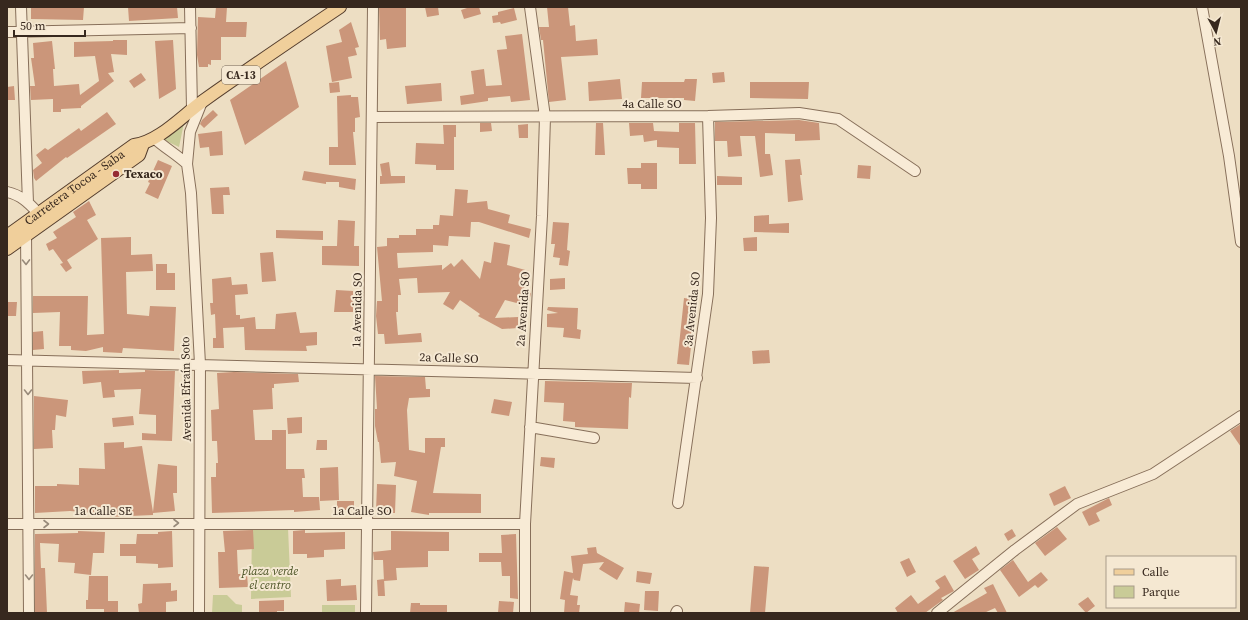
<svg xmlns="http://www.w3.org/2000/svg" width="1248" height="620" font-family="'Source Serif 4',serif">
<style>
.green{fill:#c9cb97}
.building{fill:#cb967a}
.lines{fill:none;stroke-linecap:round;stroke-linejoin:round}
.minor-casing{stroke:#876f5a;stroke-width:12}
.major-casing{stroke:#553e2e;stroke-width:14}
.minor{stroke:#f8ebd6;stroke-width:10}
.major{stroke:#f0cf9b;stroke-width:12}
.oneway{stroke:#988a7a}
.poi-dot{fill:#952b34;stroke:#f5e8d2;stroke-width:1.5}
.labels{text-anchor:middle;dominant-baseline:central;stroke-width:4;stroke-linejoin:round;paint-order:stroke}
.shield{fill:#f5e8d2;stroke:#706254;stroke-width:1}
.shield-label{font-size:11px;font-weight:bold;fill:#37281e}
.street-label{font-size:12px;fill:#37281e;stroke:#f5e8d2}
.poi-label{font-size:12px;font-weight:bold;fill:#37281e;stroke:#f5e8d2;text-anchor:start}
.park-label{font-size:12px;font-style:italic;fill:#4b5325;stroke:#f5e8d2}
</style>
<rect width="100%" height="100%" fill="#eddec3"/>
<path class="green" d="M185,118L179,147L162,139Z
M252,526L288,528L291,597L251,599Z
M213,595H227L236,604L242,605V613H212Z
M322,605H355V613H322Z"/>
<path class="building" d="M31,7H84L83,20L31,19Z
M128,7H177L178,18L129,21Z
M216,7H227L226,22H247L246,37H221V60H211V65L208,64V67H199L197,55L198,17L215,18Z
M379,7H406V47L387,49L386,39L380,40Z
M425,7H438L439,15L427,17Z
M470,7H479L481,14L464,19L461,10Z
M547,7H568L570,26L575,25L576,41L597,39L598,55L561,57L566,100L549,102L543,40H541L539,27H549Z
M514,8L517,20L501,24L500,22L493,23L492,16L498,15V12Z
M351,22L359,47L355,48L357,55L348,57L352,78L332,82L326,46L342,42L339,30Z
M522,34L530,100L511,102L510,96L488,98V101L461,105L460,96L474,94L471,71L484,69L486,86L502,85L497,50L507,49L505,36Z
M113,40H127V55L111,54L114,72L108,73L114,81L81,106V108L61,109V112H53V99L31,100L30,86H35L31,58H34L33,43L52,41L55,69H53L54,86L79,84L80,95L99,81L95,56L74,57V42L113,41Z
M173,40L176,89L159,99L155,41Z
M286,61L299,107L245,145L230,100Z
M724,72L725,82L713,83L712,73Z
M141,73L146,80L134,88L129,81Z
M620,79L622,99L589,101L588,82Z
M685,79H697L695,101L684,100V98H641L642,82H684Z
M339,82L340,92L330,93L329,83Z
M750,82H809L808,99L750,98Z
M441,83L442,101L407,104L405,86Z
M14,86L15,100H7V87Z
M351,95V97H358L360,117L355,118V132H353L356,165H329V147H338L337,96Z
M213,110L218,115L204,128L200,124L202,120Z
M107,112L116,124L67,158L66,157L36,181L34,178L33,170L42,163L36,155L45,148L48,150L79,128L81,131Z
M799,120L819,123L820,140L795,141V134L765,133V154H770L773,175L760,177L755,136H740L742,156L728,157L727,141H715V122Z
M480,123H491L492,131L480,132Z
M596,123H603L605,155H595Z
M629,123H653L654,131L679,132V123H695L696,164H679V148L657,147V140L644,142L643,135L630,136Z
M528,124V138H519L518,125Z
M443,125H456V137H454V170H436V165L415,164L416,143L444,144Z
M222,131L223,155L210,156L209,147L200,148L198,134Z
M800,159L802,175H800L803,200L788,202L785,160Z
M158,160L172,166L158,199L145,193L150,183L148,182Z
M389,162L391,176H405V183L380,184V176H382L380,164Z
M641,163H657V189H641V184H628L627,168H641Z
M858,165L871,166L870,179L857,178Z
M304,171L356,179L355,190L339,187V182H326V184L302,180Z
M717,176L742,177V185H717Z
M229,187L230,195H223L224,214H212L210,188Z
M455,189L468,190L467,203L487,201L488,209L510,215L508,223L531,229L529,238L479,222H471L470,237L449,236L448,246L433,245V252L397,253L398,268L442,265V270L451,263L454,267L462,259L480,279L484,261L491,263L494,242L510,245L507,265L529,271L523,291L531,293L528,306L505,300L495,318L518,317V328L502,329L478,316L480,314L460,300L453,310L443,304L450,292L418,293L417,278L399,279L401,295H398V312H396L398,335L421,333L422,342L385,344L384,334H378L376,316L377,301H382L377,247L387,246V238H399V235H416V229H433V225H439L440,215L453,216Z
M89,201L96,215L87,220L98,239L67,260L72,268L66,272L60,264L63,263L53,249L49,251L46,244L57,238L53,232L76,217L73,212Z
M769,215V224L789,223V233L754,232V216Z
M338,220L355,221L354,246H359V266L322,265V246H337Z
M553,222L569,223L567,250L570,251L568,266L559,265L560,258L553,257L555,244H551Z
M276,230L323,231V240L276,238Z
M131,237V255L152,254L153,271L126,272L127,314L149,316L150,306L176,307L174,351L123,348L122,353L103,352V347L86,351L71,350V346H59L60,312L33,313V296H88L87,335L104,334L101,238Z
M757,237V251H744L743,238Z
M273,252L276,281L262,282L260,253Z
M156,264H167V273H175V290H156Z
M231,277L232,285L247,284L248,294L235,295L236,315H240V319L255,317L256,329H275L276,314L296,312L300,333L317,332V345L306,346L307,351L245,350L244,327L223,328L224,348H213V338H216L215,314L211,315L210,303H213L212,279Z
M565,278V289L550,290V279Z
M336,290L353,291V312H334Z
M684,298L696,300L689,365L677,364Z
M7,302H17L16,316H7Z
M548,307L578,308L577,329L581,330L580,339L563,337L564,328L547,327V314L558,313L547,310Z
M43,331L44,349L33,350V332Z
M769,350L770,363L753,364L752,351Z
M119,370V373L145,372V370L175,371L172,441L142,440V433L156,434V415L139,414L141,389L114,390L115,397L103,398L101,382L83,384L82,371Z
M234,372L298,374L299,382L274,384V388H272L273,409L253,410L255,440H272V430H286V469H304L305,478H302L303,497H319L320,510L294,512V510L212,513L211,477H216V463H218L217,441H212L211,410L219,409L217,373Z
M375,376L425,377L426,389H430V397L409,398L407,410L409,450L425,453V438H445V447H441L433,493L481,494V513H429V515L411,512L417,481L394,476L396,462L381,463L379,442H378L375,426V409H377Z
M545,381L632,383L631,398L629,397L628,429L575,427V422L563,421L564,403L544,402Z
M34,396L68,400L66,417L56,415L55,430H52L53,448L34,449Z
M494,399L512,402L509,416L491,413Z
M133,416L134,425L113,427L112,418Z
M302,417V433L288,434L287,418Z
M1241,424V447L1230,431Z
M317,440H327V450H316Z
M124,442V448L142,446L153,512L158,464L177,466V493H173L175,511L153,513V515L107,517V514L70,511L35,513V486H57V484L79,485V468L105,469L104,443Z
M541,457L555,458L554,468L540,466Z
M338,467L339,500L320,501V468Z
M377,484L396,485L395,513L376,512Z
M1065,486L1071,498L1054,506L1049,494Z
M1109,498L1112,505L1096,513L1100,521L1089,526L1082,512Z
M337,501H354V510H337Z
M1057,527L1067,539L1045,556L1035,543Z
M1012,529L1016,536L1008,541L1004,534Z
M253,530L254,549L237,550L238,574H247L248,587L219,588L218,552H225L223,531Z
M305,530V533L345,532V549L324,550V557L307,558V554H293V531Z
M78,531L105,532L104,553H93L91,575L74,573L75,563L58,562L59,544L40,543L41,568H45L47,613H35V534L78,533Z
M172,531L173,567L158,568V564L136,563V556H120V544H136L137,534H158V532Z
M391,531L449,532V551H428V567L396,568L397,580L384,581L383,560H374L373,552L391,550Z
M516,534L518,599L510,598V576H502L501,562H479V553H502L501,535Z
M976,546L980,554L972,559L979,570L965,579L953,561Z
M596,547L597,553L624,568L617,580L599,569L604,562L583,564L580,581L574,580L573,578L570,595L578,596L577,605H580L579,613H564L565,600L560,599L564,571L573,573L571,556L588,554L587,548Z
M909,558L916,572L907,577L900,562Z
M1013,560L1028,582L1041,572L1048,580L1038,588L1035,585L1019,597L1000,570Z
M754,566L769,567L765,613H750Z
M637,571L652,573L650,584L636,582Z
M945,575L954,591L941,598L943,600L925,613H898L895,608L911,595L918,604L940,588L935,581Z
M89,576H108V601H118V613H104V609H86V600H88Z
M341,579V586L356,585L357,600L327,601L326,580Z
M384,579L385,596H378L377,580Z
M171,583V591L177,590V601L166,602V613H139L138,604L142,603L143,584Z
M993,584L1007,613H998L995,608L984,613H952L987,593L984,588Z
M645,591H659L658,611L644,610Z
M1088,597L1095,606L1086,613L1078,604Z
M284,600V611H277V613H259V601Z
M499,601L514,602L513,613H498Z
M625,602L640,604L639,613H624Z
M411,603H420V605H447V613H410Z"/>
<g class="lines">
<g class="minor-casing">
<path id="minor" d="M21,7L28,203
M190,7L192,109
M1202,7L1229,156L1241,242
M7,32L191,28
M372,117L708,116L799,113L838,119L915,171
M154,138C165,148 176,154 187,164
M7,192C21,195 29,203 38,213
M26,231L29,613
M7,360L697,378
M530,427L594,438
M678,503L708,294L711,218L708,116
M7,524H525
M199,613L200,364L191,193L187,164L190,132L202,102
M366,613L373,7
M525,613V524L542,216L545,117L530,7
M676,613L677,611
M937,613L1015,550L1077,504L1153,474L1241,416"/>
</g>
<g class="major-casing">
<g id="major">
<path id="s1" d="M7,236L134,145C159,142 183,115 203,101C248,69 294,38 340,7"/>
<path d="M7,249L139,155L143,144"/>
</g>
</g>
<use href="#minor" class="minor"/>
<use href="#major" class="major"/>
</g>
<defs><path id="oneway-chevron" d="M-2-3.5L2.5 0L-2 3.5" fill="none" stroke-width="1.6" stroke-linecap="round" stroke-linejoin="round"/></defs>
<g class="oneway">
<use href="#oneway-chevron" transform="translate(26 262) rotate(89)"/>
<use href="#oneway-chevron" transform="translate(28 392) rotate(90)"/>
<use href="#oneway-chevron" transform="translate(176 523)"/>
<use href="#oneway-chevron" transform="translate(46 524)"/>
<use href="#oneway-chevron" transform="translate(29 577) rotate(90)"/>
</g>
<circle class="poi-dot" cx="116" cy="174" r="4"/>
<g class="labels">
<rect class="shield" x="222" y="66" width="38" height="18" rx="3"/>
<g class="shield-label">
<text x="241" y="75">CA-13</text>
</g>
<g class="street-label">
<text x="652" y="104">4a Calle SO</text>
<text stroke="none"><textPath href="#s1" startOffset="83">Carretera Tocoa - Saba</textPath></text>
<text transform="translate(523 309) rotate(-86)">2a Avenida SO</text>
<text transform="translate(692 309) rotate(-84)">3a Avenida SO</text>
<text transform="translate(357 310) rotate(-89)">1a Avenida SO</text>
<text transform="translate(449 358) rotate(2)">2a Calle SO</text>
<text transform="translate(186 389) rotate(-91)">Avenida Efraín Soto</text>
<text x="103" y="511">1a Calle SE</text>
<text x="362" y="511">1a Calle SO</text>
</g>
<g class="poi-label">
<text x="124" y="174">Texaco</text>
</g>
<g class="park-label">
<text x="270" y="571">plaza verde<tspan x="270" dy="14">el centro</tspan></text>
</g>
</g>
<rect width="1248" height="620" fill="none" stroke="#37281e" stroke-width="16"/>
<rect x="1106" y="556" width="130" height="52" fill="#f5e8d2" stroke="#a99b8a"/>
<rect x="1114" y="569" width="20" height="6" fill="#f0cf9b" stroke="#a99b8a"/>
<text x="1142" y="576" font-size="12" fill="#37281e">Calle</text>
<rect x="1114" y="586" width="20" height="12" fill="#c9cb97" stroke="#a99b8a"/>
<text x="1142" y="596" font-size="12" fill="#37281e">Parque</text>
<g transform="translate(1216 32) rotate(173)" stroke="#f5e8d2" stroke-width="3" paint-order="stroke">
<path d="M0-3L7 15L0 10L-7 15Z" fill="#37281e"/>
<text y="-6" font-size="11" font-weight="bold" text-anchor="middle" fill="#37281e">N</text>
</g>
<path d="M14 30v6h71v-6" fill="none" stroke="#37281e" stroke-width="2"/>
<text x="20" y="30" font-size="12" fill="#37281e" stroke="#f5e8d2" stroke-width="3" paint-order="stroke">50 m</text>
</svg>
